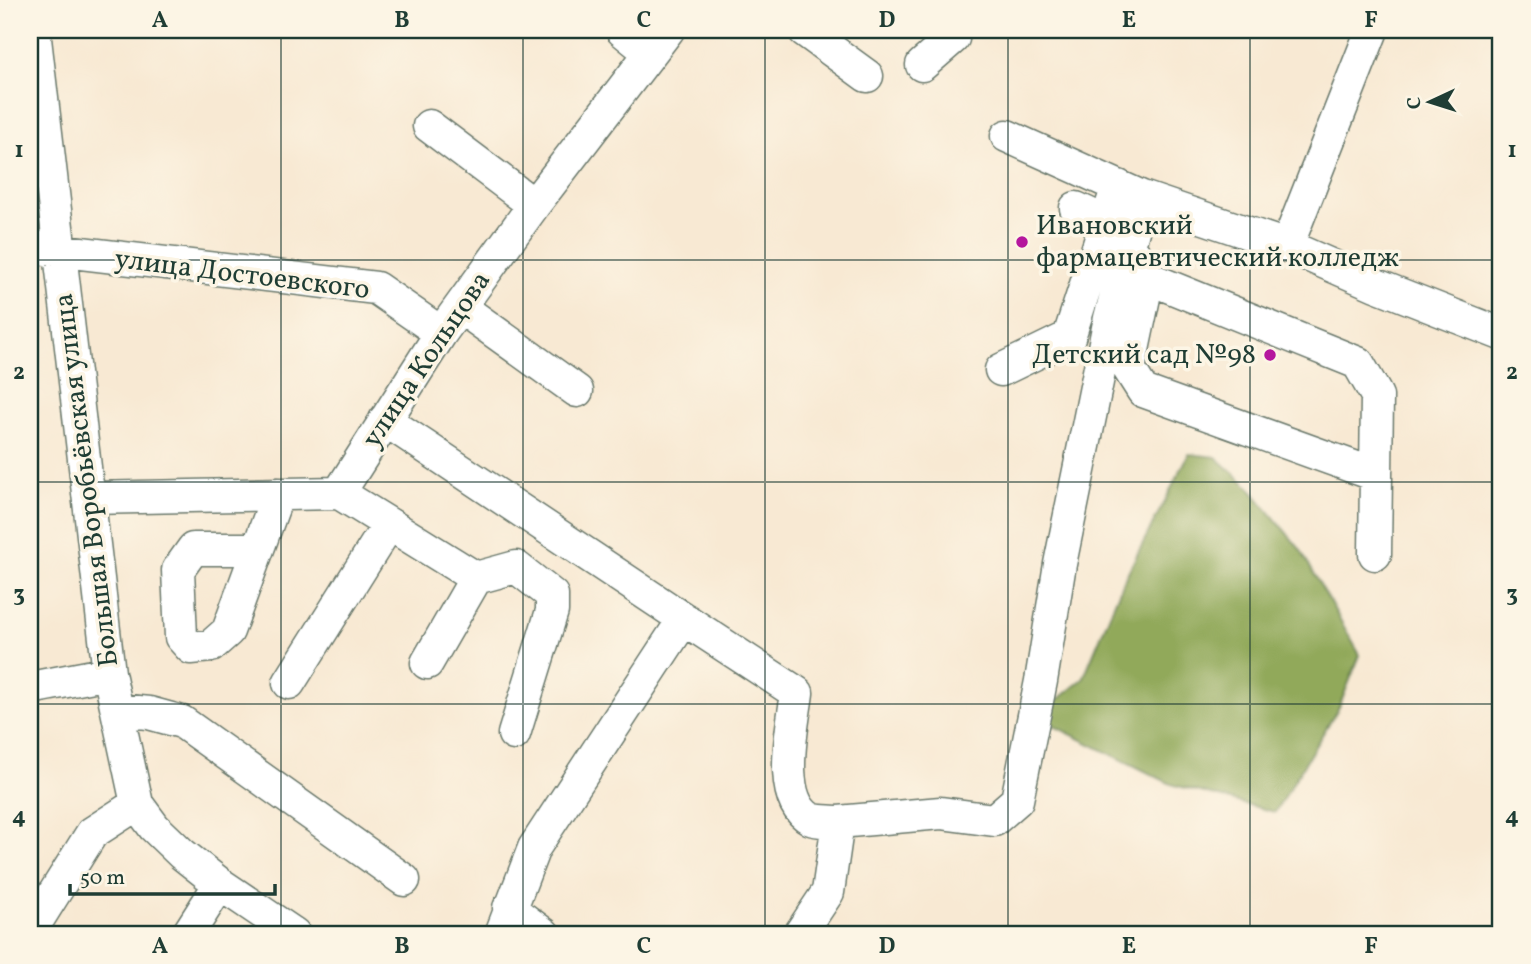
<svg xmlns="http://www.w3.org/2000/svg" width="1531" height="964" font-family="Vollkorn,serif">
<style>
.forest{fill:#91a95a;stroke:#587347;stroke-width:2}
.lines{fill:none;stroke-linecap:round;stroke-linejoin:round}
.minor-casing{stroke:#6b796c;stroke-width:35}
.minor{stroke:#fff;stroke-width:32}
.grid{fill:none;stroke:#1f3d34;stroke-width:2;stroke-opacity:0.55}
.poi-dot{fill:#b5179e;stroke:#fcf5e5;stroke-width:2.5}
.labels{text-anchor:middle;dominant-baseline:central;stroke-width:7;stroke-linejoin:round;paint-order:stroke}
.poi-label{font-size:28px;fill:#1f3d34;stroke:#fcf5e5;text-anchor:start}
.street-label{font-size:28px;fill:#1f3d34;stroke:#fcf5e5}
.neatline{fill:none;stroke:#1f3d34;stroke-width:2.5}
.grid-label{font-size:23px;text-anchor:middle;font-weight:bold;fill:#1f3d34}
</style>
<rect width="100%" height="100%" fill="#fcf5e5"/>
<filter id="ink" filterUnits="userSpaceOnUse"><feTurbulence type="fractalNoise" baseFrequency=".0143" numOctaves="2"/><feDisplacementMap in="SourceGraphic" scale="14" xChannelSelector="R" yChannelSelector="G"/><feConvolveMatrix kernelMatrix="1 2 1 2 8 2 1 2 1" color-interpolation-filters="sRGB"/></filter>
<filter id="wash" filterUnits="userSpaceOnUse"><feTurbulence type="fractalNoise" baseFrequency=".00686" numOctaves="4" result="noise"/><feDisplacementMap in="SourceGraphic" scale="28" xChannelSelector="R" yChannelSelector="G"/><feGaussianBlur stdDeviation="1.57" result="paint"/><feColorMatrix in="noise" values="0 0 0 0 0 0 0 0 0 0 0 0 0 0 0 0 0 1.4 0 .05"/><feComposite in="paint" operator="in"/></filter>
<g filter="url(#wash)">
<rect width="100%" height="100%" fill="#f8e9d3"/>
<path class="forest" d="M1189,454L1216,457L1248,486L1300,549L1360,655L1339,707L1275,812L1171,784L1036,717L1083,679L1125,578Z"/>
</g>
<g filter="url(#ink)">
<g class="lines">
<g class="minor-casing">
<path id="minor" d="M34,30L109,673L137,804L154,827L182,854L220,884L294,934
M622,30L649,52
M804,30L867,76
M922,65L953,38L951,30
M429,126L534,205
M1007,136L1142,197L1287,246L1376,285L1501,334
M1076,208L1106,222
M1129,245L1148,278L1358,363L1377,396L1375,554
M1287,246L1372,30
M30,247L376,288L441,333
M1148,278L1129,369L1143,391L1376,475
M460,307L577,391
M1001,370L1069,337L1118,186
M385,420L684,619
M339,493L476,578L516,567L552,595V611L514,734
M90,498L339,493L441,333L534,205L668,30
M258,549H193L178,570L181,637L191,648L211,646L228,631L278,494
M427,663L476,578
M289,683L389,524
M30,688L109,673
M117,710L149,713L182,722L404,880
M509,908L544,934
M30,932L92,833L137,804
M188,934L220,884
M501,934L534,848L684,619L797,693C793,725 775,800 811,819C818,822 831,821 838,822
M800,934L828,892L838,822L941,813L994,820L1017,800L1041,681L1060,564L1110,318L1142,197"/>
</g>
<use href="#minor" class="minor"/>
</g>
</g>
<path class="grid" d="M281,30V934M523,30V934M765,30V934M1008,30V934M1250,30V934M30,260H1501M30,482H1501M30,704H1501"/>
<g class="poi-dot">
<circle cx="1022" cy="242" r="7"/>
<circle cx="1270" cy="355" r="7"/>
</g>
<g class="labels">
<g class="poi-label">
<text x="1036" y="226">Ивановский<tspan x="1036" dy="32">фармацевтический колледж</tspan></text>
<text x="1256" y="355" text-anchor="end">Детский сад №98</text>
</g>
<g class="street-label">
<text transform="translate(242 275) rotate(7)">улица Достоевского</text>
<text transform="translate(427 360) rotate(-56)">улица Кольцова</text>
<text transform="translate(87 480) rotate(-97)">Большая Воробьёвская улица</text>
</g>
</g>
<rect width="1531" height="964" fill="none" stroke="#fcf5e5" stroke-width="77"/>
<g transform="translate(1430 102) rotate(266)" stroke="#fcf5e5" stroke-width="5" paint-order="stroke">
<path d="M0-5L12 26L0 18L-12 26Z" fill="#1f3d34"/>
<text y="-10" font-size="19" font-weight="bold" text-anchor="middle" fill="#1f3d34">С</text>
</g>
<path d="M70 884v10h205v-10" fill="none" stroke="#1f3d34" stroke-width="3.5"/>
<text x="80" y="884" font-size="21" fill="#1f3d34" stroke="#fcf5e5" stroke-width="5" paint-order="stroke">50 m</text>
<rect x="38" y="38" width="1454" height="888" class="neatline"/>
<g class="grid-label">
<text x="160" y="27">A</text>
<text x="402" y="27">B</text>
<text x="644" y="27">C</text>
<text x="887" y="27">D</text>
<text x="1129" y="27">E</text>
<text x="1371" y="27">F</text>
<text x="19" y="157">1</text>
<text x="1512" y="157">1</text>
<text x="19" y="379">2</text>
<text x="1512" y="379">2</text>
<text x="19" y="601">3</text>
<text x="1512" y="601">3</text>
<text x="19" y="823">4</text>
<text x="1512" y="823">4</text>
<text x="160" y="953">A</text>
<text x="402" y="953">B</text>
<text x="644" y="953">C</text>
<text x="887" y="953">D</text>
<text x="1129" y="953">E</text>
<text x="1371" y="953">F</text>
</g>
</svg>
